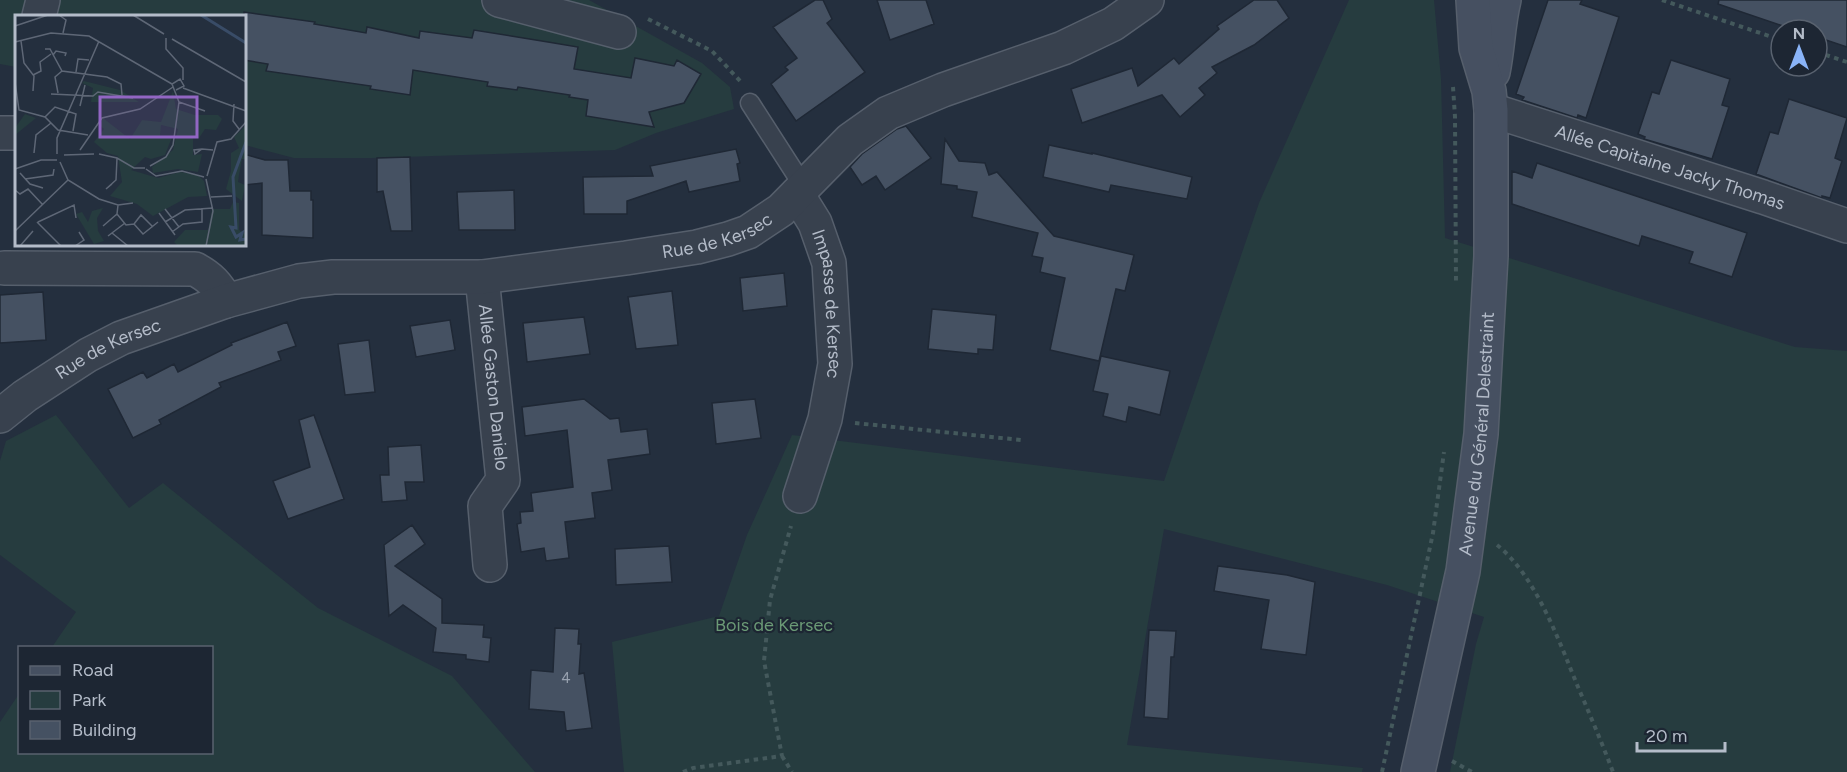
<svg xmlns="http://www.w3.org/2000/svg" width="1847" height="772" font-family="Figtree,sans-serif">
<style>
.green{fill:#263c3f}
.building{fill:#455162;stroke:#1f2835;stroke-width:1.5}
.lines{fill:none;stroke-linecap:round;stroke-linejoin:round}
.lane-casing{stroke:#565f6c;stroke-width:21}
.street-casing{stroke:#565f6c;stroke-width:36}
.secondary-casing{stroke:#565f6c;stroke-width:36}
.path{stroke:#44595c;stroke-width:4;stroke-dasharray:4.5 4.5;stroke-linecap:butt}
.lane{stroke:#38414e;stroke-width:18}
.street{stroke:#38414e;stroke-width:33}
.secondary{stroke:#465061;stroke-width:33}
.labels{text-anchor:middle;dominant-baseline:central;stroke-width:4.5;stroke-linejoin:round;paint-order:stroke}
.number-label{font-size:15px;fill:#98a1af}
.street-label{font-size:18px;fill:#b4bcc9;stroke:#1d2633}
.park-label{font-size:18px;fill:#6b9a76;stroke:#1d2633}
.inset-river{fill:none;stroke:#394c67;stroke-width:3}
.inset-road{fill:none;stroke:#5e6776;stroke-width:1.5}
.view{fill:#9266c3;fill-opacity:0.15;stroke:#9266c3;stroke-width:3}
.inset-edge{fill:none;stroke:#b4bcc9;stroke-width:3}
</style>
<rect width="100%" height="100%" fill="#242f3e"/>
<path class="green" d="M0,0H589L702,63L730,87L734,109L656,133L615,150L372,158H294L245,145L244,16H16V67L0,64Z
M1349,0H1434L1441,79L1445,238L1795,347L1847,351V772H1450L1476,644L1484,617L1387,585L1164,529L1127,745L1363,768L1362,772H624L612,642L719,616L747,535L792,435L1164,481L1259,203Z
M56,415L129,508L163,483L318,608L452,676L535,772H0V722L19,694L20,752H212V648L52,647L76,612L0,555V461L6,441Z"/>
<path class="building" d="M815,0H823L832,19L827,23L865,72L796,121L771,84L788,70L785,67L797,58L773,27Z
M877,0H926L934,24L890,40Z
M1254,0H1277L1289,18L1254,45L1212,67L1217,73L1199,88L1205,95L1180,117L1162,95L1082,123L1071,89L1132,68L1138,86L1174,58L1179,64L1219,29L1217,26Z
M1548,0H1582L1580,4L1619,17L1586,118L1578,115L1577,118L1522,100L1524,97L1516,94Z
M1719,0H1847V47L1817,37V30H1795L1718,4Z
M244,12L315,22L314,24L366,33L367,27L419,38L420,31L472,38L474,30L548,42L578,47L574,69L631,78L635,58L674,66L677,60L701,74L684,103L649,112L654,127L586,116L588,100L569,97L570,95L518,87L517,90L487,86L488,82L413,70L410,95L370,89L371,86L266,71L268,64L244,60Z
M1671,60L1730,79L1722,105L1729,107L1712,159L1644,139L1645,137L1638,134L1652,92L1659,94Z
M1789,99L1847,118L1835,158L1842,161L1830,198L1822,196V198L1756,174L1770,132L1778,134Z
M906,126L931,158L885,190L876,176L862,185L850,167L862,154L897,129Z
M945,139L959,161L985,163L989,175L997,172L1054,236L1134,255L1125,291L1116,289L1099,361L1050,350L1065,278L1040,272L1043,258L1032,256L1038,233L972,217L977,192L957,189V186L941,184Z
M1049,145L1092,154V153L1192,177L1187,199L1111,185L1109,192L1043,177Z
M736,149L740,163L737,164L740,181L689,192L686,181L627,201V214H584L583,177L653,176L650,166Z
M244,154L265,160H288L290,191H311V200H313V238L262,235V183L244,185Z
M410,157L412,231H391L383,191L377,192V158Z
M1537,163L1747,233L1732,277L1689,263L1693,252L1642,236L1639,246L1512,204V171L1532,178Z
M514,190L515,230H459L457,192Z
M784,273L787,306L743,311L740,278Z
M672,291L678,345L636,349L628,297Z
M43,292L46,340L0,343V295Z
M932,309L996,315L993,350L978,349V354L928,349Z
M584,317L590,354L527,362L523,323Z
M450,320L455,350L416,357L410,326Z
M287,322L296,346L278,352L281,360L219,383L221,387L159,420L161,424L133,438L108,389L143,372L147,378L174,364L178,372L232,345L231,343Z
M369,340L375,392L345,395L338,344Z
M1101,356L1170,371L1160,415L1129,407L1126,422L1103,416L1108,394L1093,391Z
M584,399L610,419L619,418L621,432L647,429L650,454L608,460L612,490L592,493L595,518L565,522L569,558L546,561L544,548L521,552L517,524L521,523L520,512L533,511L531,493L573,487L567,430L525,436L522,407Z
M755,399L761,438L716,444L712,403Z
M314,415L344,499L288,519L273,481L310,467L299,420Z
M421,445L424,482H405L407,500L382,502L380,475H389L388,447Z
M412,525L425,544L395,566L442,599V623L484,625L483,637L491,638L489,662L466,659V655L433,652L436,628L403,605L389,616L384,545Z
M669,546L672,582L616,585L615,549Z
M1218,566L1287,575L1315,582L1306,655L1261,649L1269,600L1214,591Z
M555,628L579,629L578,644H581L579,674L584,673L592,728L566,731L564,712L529,709L531,670L553,672Z
M1149,630L1176,631L1174,657H1171L1168,719L1144,717Z"/>
<g class="lines">
<g class="lane-casing">
<path id="lane" d="M750,103L804,187"/>
</g>
<g class="street-casing">
<g id="street">
<path d="M499,0L619,32"/>
<path d="M39,16L43,0"/>
<path id="s1" d="M1491,110L1763,197L1847,226"/>
<path d="M0,133H16"/>
<path id="s2" d="M797,194L815,223L829,263L835,364L825,419L800,496"/>
<path d="M4,268L195,269C210,277 218,285 226,301"/>
<path id="s3" d="M482,277L503,480L485,506L490,565"/>
<path id="s4" d="M0,416L25,396L88,355L121,338L226,301L299,281L333,277H482L626,258L697,247L728,239L748,232L781,210L850,140L888,113L943,90L1063,48L1113,24L1147,0"/>
</g>
</g>
<g class="secondary-casing">
<g id="secondary">
<path d="M1493,72C1498,48 1498,24 1504,0"/>
<path id="s5" d="M1418,772L1463,571L1481,434L1491,256V110L1489,91L1476,48L1473,0"/>
</g>
</g>
<path class="path" d="M1662,0L1781,40
M648,19L712,51L742,83
M1817,52L1847,62
M1453,87L1455,117L1456,283
M855,423L1021,440
M1497,545C1536,576 1559,641 1578,687C1590,715 1602,743 1613,772
M782,756L792,772
M1452,761L1472,772
M683,772L693,768L782,756L764,661L770,600L791,526
M1382,772L1433,533L1444,452"/>
<use href="#lane" class="lane"/>
<use href="#street" class="street"/>
<use href="#secondary" class="secondary"/>
</g>
<g class="labels">
<g class="number-label">
<text x="566" y="678">4</text>
</g>
<g class="street-label">
<text stroke="none"><textPath href="#s1" startOffset="188">Allée Capitaine Jacky Thomas</textPath></text>
<text stroke="none"><textPath href="#s4" startOffset="754">Rue de Kersec</textPath></text>
<text stroke="none"><textPath href="#s2" startOffset="117">Impasse de Kersec</textPath></text>
<text stroke="none"><textPath href="#s4" startOffset="128">Rue de Kersec</textPath></text>
<text stroke="none"><textPath href="#s3" startOffset="111">Allée Gaston Danielo</textPath></text>
<text stroke="none"><textPath href="#s5" startOffset="344">Avenue du Général Delestraint</textPath></text>
</g>
<g class="park-label">
<text x="774" y="625">Bois de Kersec</text>
</g>
</g>
<g transform="translate(15 15)">
<rect width="231" height="231" fill="#242f3e"/>
<path d="M69,66L105,75L124,87H76L78,73L67,68ZM158,76L161,94L180,100H203L207,104L201,115L190,114L184,123H178V140L187,139L183,157L163,154L138,158L137,152L158,135L163,114L146,110L145,121L157,122L150,140L136,144L130,142L116,155L143,163L165,157L183,160L189,166L192,181L173,182L138,201L122,189L95,181L107,167L103,141L92,138L79,127L89,114L84,110L88,103L115,124L127,105L146,107ZM10,99L21,103L0,120V113ZM231,110V144H227L224,160L223,167L230,170L227,186L211,174L216,156V138L224,133L219,122ZM218,187L224,188V215L231,219V231H163L159,227L170,215H193L197,194H215ZM88,193L82,203L83,216L89,226L79,229L61,199L67,197L73,207L77,196Z" fill="#263c3f"/>
<path class="inset-river" d="M186,0L231,28M231,127L218,162L221,213L216,212L221,222L227,218L225,225L231,224"/>
<path class="inset-road" d="M44,0L51,5L48,18M118,0L149,19M0,11L33,0M151,23V34L168,53V65M157,24L231,67M6,26L9,48L19,61L18,76M0,27L36,18L74,21L157,69M30,34H35L47,56L92,62L106,69L107,80M38,40L41,36L51,38L50,41M61,57L63,44L74,45M18,60L26,56L25,47L36,39M0,67L4,95L30,102L43,115L73,120M168,73L231,96M43,78L40,62L47,56M36,79L78,81L83,77L118,83M164,87L190,96M219,89L218,106L224,114M65,91L70,70M30,102L40,92L61,99L58,116M187,134L180,139L179,135L187,134L198,135M65,135L87,103L125,94L158,72M19,138L21,120L36,108M42,139V123L84,26M84,139L102,143L119,153H130M49,140L79,139M45,147L53,165L84,184L103,190L118,188M135,151L151,142L158,130L164,87L157,69L165,64L169,71L161,75M0,154L26,145H42M131,154L141,161L167,156L189,162M5,158L15,169L28,173M192,161L202,127L216,124L231,107M10,164L38,160L39,154M191,164L198,196L191,231M97,169L91,174L101,165L102,143M0,175L5,179L13,174L28,190M196,182L217,181M103,190L102,199L111,210L119,209L128,219L143,207M150,194L164,212M144,198L160,220M22,207L46,231M23,207L59,190L61,203M150,207L170,195L198,193M119,209L126,200L138,212M88,211L102,199M0,216L53,165M157,217L168,209L187,207V193M97,218L113,231M93,221L110,208M5,231L18,216M60,231L69,225L64,217"/>
<path class="view" d="M85,82H182V122H85Z"/>
<rect width="231" height="231" class="inset-edge"/>
</g>
<rect x="18" y="646" width="195" height="108" fill="#1d2633" stroke="#59626f" stroke-width="1.5"/>
<rect x="30" y="666" width="30" height="9" fill="#465061" stroke="#59626f" stroke-width="1.5"/>
<text x="72" y="676" font-size="18" fill="#b4bcc9">Road</text>
<rect x="30" y="691" width="30" height="18" fill="#263c3f" stroke="#59626f" stroke-width="1.5"/>
<text x="72" y="706" font-size="18" fill="#b4bcc9">Park</text>
<rect x="30" y="721" width="30" height="18" fill="#455162" stroke="#59626f" stroke-width="1.5"/>
<text x="72" y="736" font-size="18" fill="#b4bcc9">Building</text>
<g transform="translate(1799 48)"><circle r="28" fill="#1d2633" stroke="#59626f" stroke-width="1.5"/>
<path d="M0-4.5L10 22L0 15L-10 22Z" fill="#8ab4f8"/>
<text y="-9" font-size="16" font-weight="bold" text-anchor="middle" fill="#b4bcc9">N</text>
</g>
<path d="M1637 742v9h88v-9" fill="none" stroke="#b4bcc9" stroke-width="3"/>
<text x="1646" y="742" font-size="18" fill="#b4bcc9" stroke="#1d2633" stroke-width="4.5" paint-order="stroke">20 m</text>
</svg>
